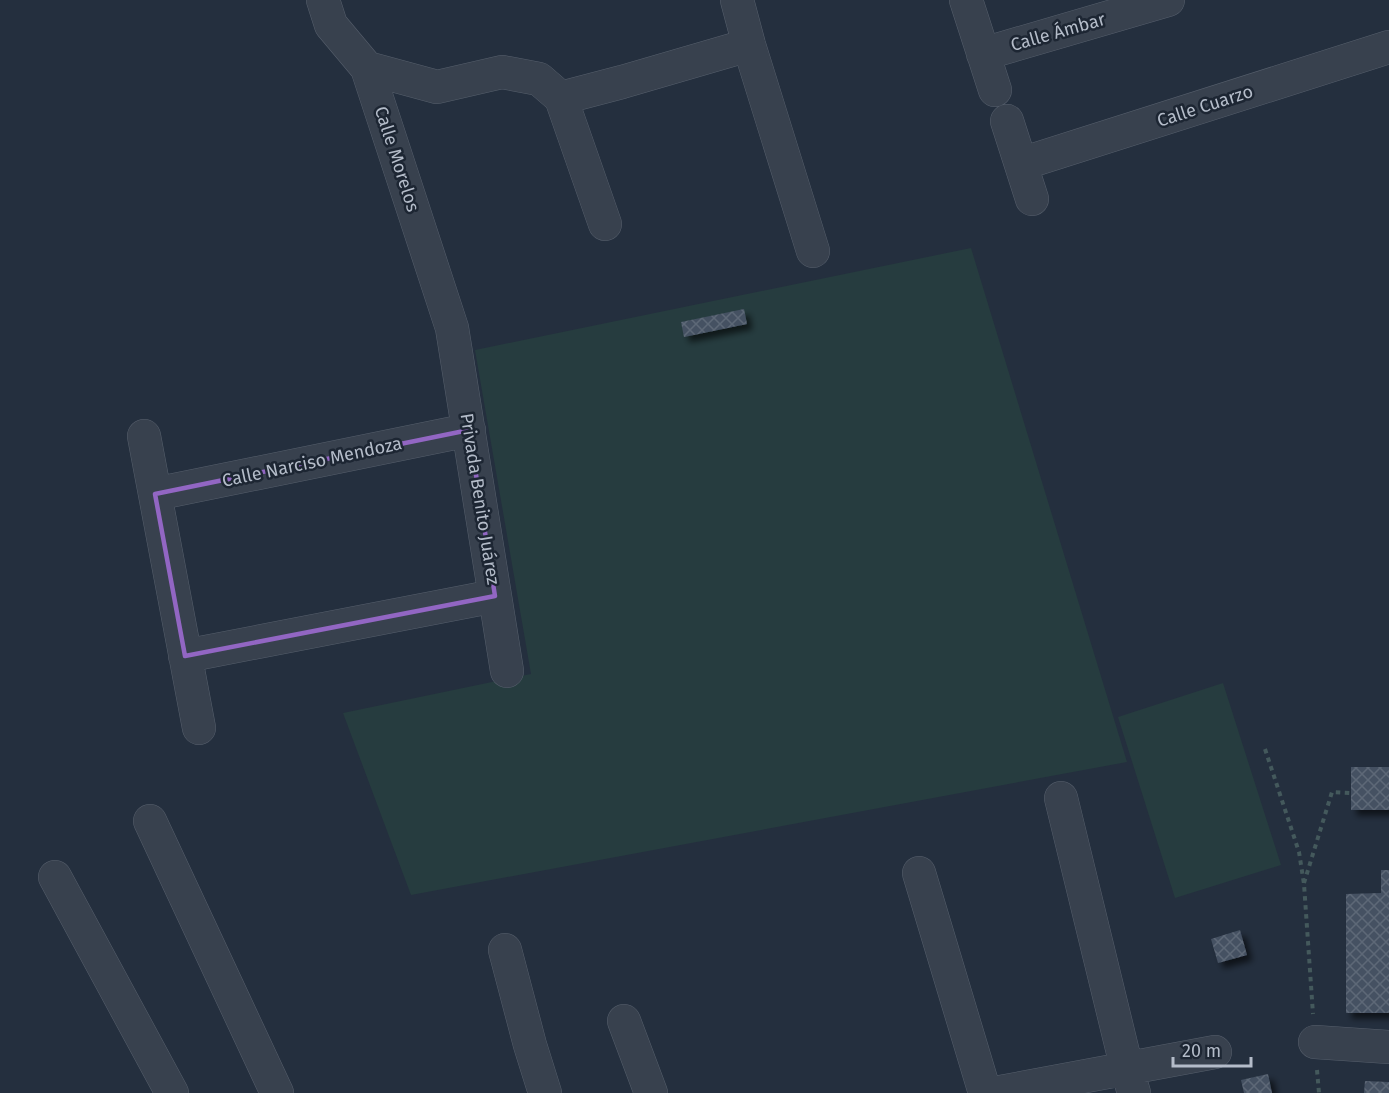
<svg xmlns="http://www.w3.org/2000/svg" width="1389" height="1093" font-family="'Fira Sans',sans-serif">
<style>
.park{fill:#263c3f}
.building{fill:url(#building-cross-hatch);filter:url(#shadow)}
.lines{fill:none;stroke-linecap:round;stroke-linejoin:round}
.minor-casing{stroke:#565f6c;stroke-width:34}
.path{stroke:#44595c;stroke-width:4;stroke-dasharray:4.5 4.5;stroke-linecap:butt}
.minor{stroke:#38414e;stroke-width:33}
.marked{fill:none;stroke:#9266c3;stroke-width:4.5;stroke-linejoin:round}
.labels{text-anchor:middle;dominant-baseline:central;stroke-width:5;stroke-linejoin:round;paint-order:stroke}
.street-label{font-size:18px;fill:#b4bcc9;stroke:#1d2633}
</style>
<defs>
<pattern id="building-cross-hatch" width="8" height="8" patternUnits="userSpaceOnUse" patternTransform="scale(1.5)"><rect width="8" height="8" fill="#455162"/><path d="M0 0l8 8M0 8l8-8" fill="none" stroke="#5d6877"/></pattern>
<filter id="shadow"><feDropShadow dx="5.5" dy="5.5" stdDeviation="3" flood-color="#0009"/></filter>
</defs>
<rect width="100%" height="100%" fill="#242f3e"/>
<path class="park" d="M971,248L1127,762L411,895L343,713L531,674L475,350Z
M1223,683L1281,865L1175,898L1118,717Z"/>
<path class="building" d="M744,309L747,324L684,337L681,322Z
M1351,767H1389V810H1351Z
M1381,870H1389V1013H1346V894L1381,893Z
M1240,930L1247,955L1218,963L1211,939Z
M1268,1074L1272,1093H1244L1241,1080Z
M1365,1081L1389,1082V1093H1364Z"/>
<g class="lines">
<g class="minor-casing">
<path id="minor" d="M323,0L331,25L367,68L452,328L507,671
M737,0L749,45L813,251
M966,0L995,90
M983,54L1168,0
M367,68L437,87L502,72L539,79L561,98L605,224
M561,98L622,82L749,45
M1007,121L1032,199
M1021,164L1389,47
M144,436L199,728
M155,494L469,430
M185,656L495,596
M1061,798L1127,1069L1134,1093
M150,821L277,1093
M919,873L985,1093
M55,877L172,1093
M505,950L530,1045L545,1093
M624,1021L651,1093
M1315,1042L1389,1047
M995,1093L1215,1052"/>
</g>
<path class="path" d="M1265,749L1299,852L1304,884L1313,1014
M1304,883L1332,792L1351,793
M1317,1070L1319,1093"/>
<use href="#minor" class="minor"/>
</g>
<path class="marked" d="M469,430L495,596L185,656L155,494Z"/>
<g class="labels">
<g class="street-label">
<text transform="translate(1058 32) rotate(-16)">Calle Ámbar</text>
<text transform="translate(1205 106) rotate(-18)">Calle Cuarzo</text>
<text transform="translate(397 159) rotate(72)">Calle Morelos</text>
<text transform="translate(312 462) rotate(-12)">Calle Narciso Mendoza</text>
<text transform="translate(480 499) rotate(81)">Privada Benito Juárez</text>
</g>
</g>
<path d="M1173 1057v9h78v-9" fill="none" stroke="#b4bcc9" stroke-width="3"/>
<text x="1182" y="1057" font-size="18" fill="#b4bcc9" stroke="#1d2633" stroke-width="4.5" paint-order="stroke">20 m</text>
</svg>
